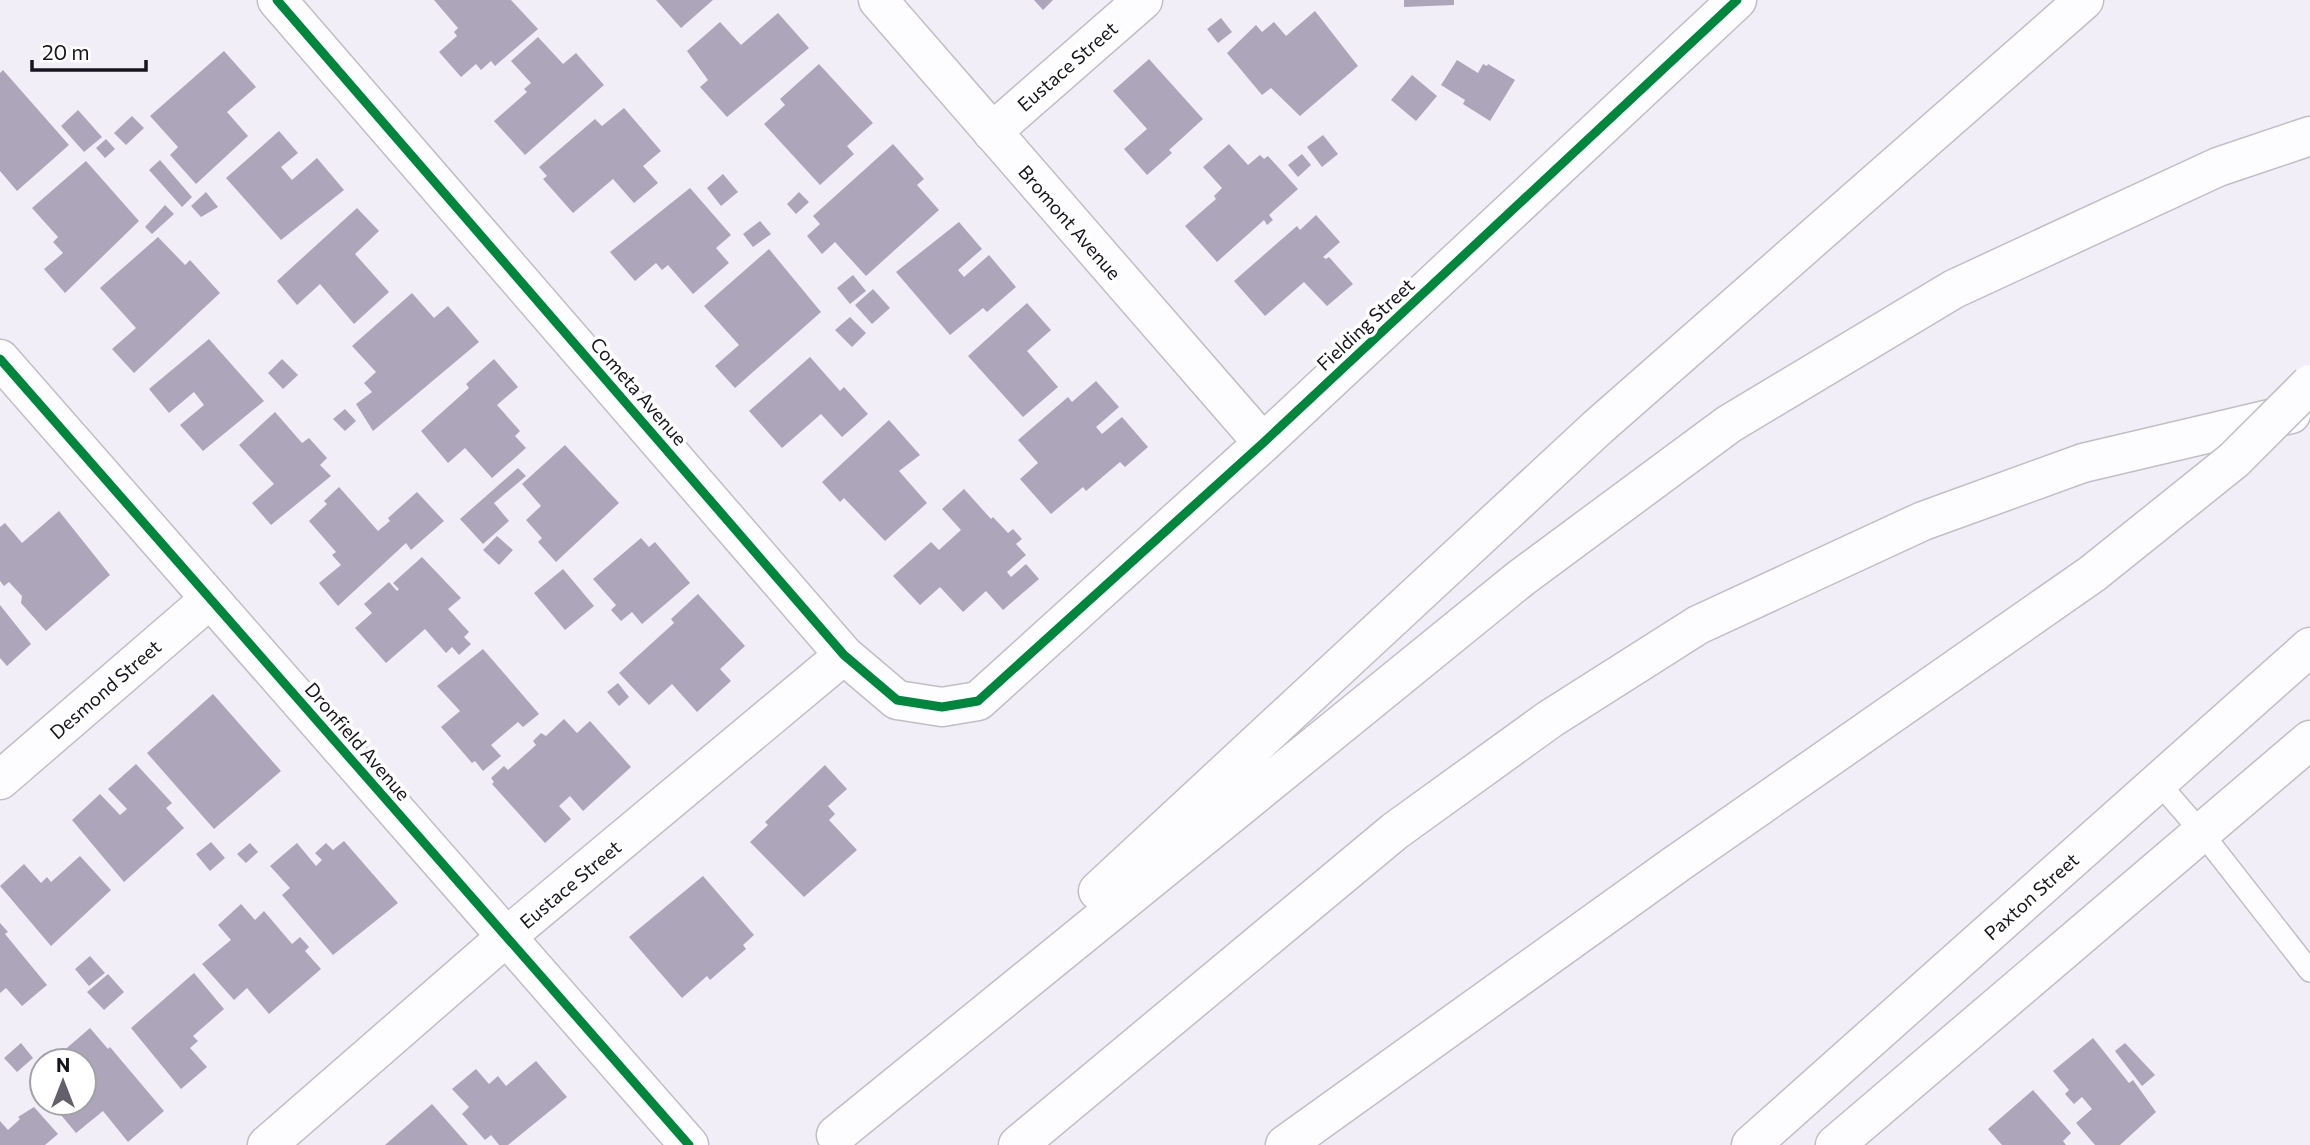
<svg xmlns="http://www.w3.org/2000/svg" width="2310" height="1145" font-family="Commissioner,sans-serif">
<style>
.building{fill:#ada5ba}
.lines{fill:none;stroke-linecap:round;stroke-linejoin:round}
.lane-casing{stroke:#c1bec8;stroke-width:24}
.street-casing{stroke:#c1bec8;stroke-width:41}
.secondary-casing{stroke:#c1bec8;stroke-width:41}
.highway-casing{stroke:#c1bec8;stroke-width:41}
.lane{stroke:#fdfcfe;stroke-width:21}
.street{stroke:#fdfcfe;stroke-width:38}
.secondary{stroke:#fdfcfe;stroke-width:38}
.highway{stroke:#fdfcfe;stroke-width:38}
.highway-bridge-casing{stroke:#c1bec8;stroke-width:41;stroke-linecap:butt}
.highway-bridge{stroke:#fdfcfe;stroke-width:38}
.cycleway-casing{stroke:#fff;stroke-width:13}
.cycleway{stroke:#00873e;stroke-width:9}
.labels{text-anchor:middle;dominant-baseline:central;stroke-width:7;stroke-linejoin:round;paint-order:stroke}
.street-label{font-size:19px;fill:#18141f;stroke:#fff}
</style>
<rect width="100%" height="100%" fill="#f1eef8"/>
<path class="building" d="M434,0H511L538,29L495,66L491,61L481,70L476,64L461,77L439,52L457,36L454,32L458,28Z
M656,0H713L681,28Z
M1034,0H1053L1043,10Z
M1404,0H1454V5L1404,7Z
M1315,11L1358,66L1300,116L1271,88L1262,95L1227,53L1256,25L1262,32L1274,22L1286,36Z
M778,13L809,48L727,117L700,87L708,80L687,51L720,22L741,45Z
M1221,18L1232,32L1218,43L1207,29Z
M538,37L563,64L576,53L604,85L525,155L494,121L527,92L524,89L531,83L511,61Z
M224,51L256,87L227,112L248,136L196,184L170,155L178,147L150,116Z
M1149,59L1203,119L1169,150L1172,153L1147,175L1124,149L1147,129L1113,91Z
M1457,60L1478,73L1483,64L1487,66L1488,64L1515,80L1490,121L1463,104L1465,100L1441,85Z
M819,64L873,123L847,146L854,154L820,185L764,124L785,105L780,99Z
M3,70L69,145L17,191L0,171V73Z
M1412,75L1437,96L1416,121L1391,100Z
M624,108L661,151L643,166L658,183L634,203L613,179L573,213L543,179L547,176L539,167L595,119L602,126Z
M78,110L102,137L84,152L61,126Z
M132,116L144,128L126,145L114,133Z
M279,131L298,153L281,167L292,180L317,158L344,190L281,240L226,178Z
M1323,135L1338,154L1322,167L1307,147Z
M106,139L115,149L105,158L96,148Z
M893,144L924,179L917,185L939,210L866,276L835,242L822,254L807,236L820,224L813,216Z
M1229,144L1248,165L1260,155L1264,159L1268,156L1298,189L1269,215L1273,220L1267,225L1264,220L1217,262L1185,226L1216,199L1214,196L1222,188L1203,167Z
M1302,154L1311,165L1298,177L1288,165Z
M160,160L192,197L182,207L149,170Z
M86,161L139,221L65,293L44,269L63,253L53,242L58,237L32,208Z
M723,174L738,192L721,206L707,188Z
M690,188L731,235L716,248L729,263L693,294L668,265L662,270L656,263L635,281L610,252Z
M206,192L218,207L201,217L191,206Z
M799,192L809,202L796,214L787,204Z
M165,205L174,214L152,234L145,227Z
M357,208L379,231L355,254L389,292L354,324L320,284L297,305L277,281Z
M1316,215L1340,242L1323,257L1326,259L1329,257L1353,284L1327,306L1304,282L1265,316L1234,281L1297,226L1300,230Z
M760,221L771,234L753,247L743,234Z
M959,222L982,249L958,270L964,277L989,255L1016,287L987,312L983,308L950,335L896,272Z
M158,237L185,265L190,260L220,293L134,373L112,349L136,328L100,288Z
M769,249L821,312L735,388L715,366L739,345L704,306Z
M853,275L866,291L850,304L837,288Z
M873,289L890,308L872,324L855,305Z
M412,293L434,318L448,306L479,342L373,431L356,404L372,392L364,383L376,372L352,346Z
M1027,303L1051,330L1027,351L1058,387L1023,417L968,356Z
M850,317L866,333L852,347L835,330Z
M209,339L264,401L203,451L180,425L204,405L194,392L169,413L149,389Z
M810,357L840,391L844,387L868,414L842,437L821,414L782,448L749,411Z
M282,359L298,375L283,389L268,373Z
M494,359L518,387L497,405L520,431L515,436L526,448L492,478L465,448L448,463L421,431L469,388L466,384Z
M1096,381L1119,407L1096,427L1102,434L1122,417L1148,447L1125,467L1120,462L1086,491L1083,487L1051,514L1020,479L1038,463L1018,440L1068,397L1072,402Z
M345,409L356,421L345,431L333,419Z
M275,412L302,443L309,438L327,458L320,465L331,476L271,525L252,503L274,484L239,445Z
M889,420L920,455L899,471L927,503L885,541L844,498L840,502L822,482Z
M565,445L619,503L556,562L538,542L542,538L526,520L541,506L522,484Z
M518,468L526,476L494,503L509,521L483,544L460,519Z
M339,487L378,531L390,521L388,518L417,492L444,521L411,550L406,543L338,606L319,583L341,565L332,555L336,552L309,521L327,504L324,501Z
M964,489L991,519L993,517L1008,533L1013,529L1022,539L1016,544L1026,555L1007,572L1011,577L1026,564L1039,579L1003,610L986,591L963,612L940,587L920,605L893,576L931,542L939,550L961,530L942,509Z
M59,511L110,575L46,631L21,603L22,596L9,582L4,586L0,581V527L5,523L22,543Z
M497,536L513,550L499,565L483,550Z
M641,538L649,547L655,542L690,583L642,624L632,612L621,621L611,610L616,605L593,579Z
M422,557L461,598L448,609L469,632L464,637L471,644L459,655L452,647L446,653L425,629L386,663L355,628L372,613L364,604L389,582L397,591L399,589L393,583Z
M563,569L594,606L565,630L534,593Z
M698,594L745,646L720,669L731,681L697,712L672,684L649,705L619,673L674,623L671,619Z
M0,605L31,644L7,666L0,658Z
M483,649L539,714L523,727L518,722L491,745L501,756L483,771L475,761L472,763L441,727L460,711L437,686Z
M618,683L629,697L619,706L607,692Z
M213,694L281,771L214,829L147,753Z
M564,719L577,733L590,721L631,767L583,811L570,796L559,806L571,819L545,843L492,784L494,782L491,778L504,766L508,770L536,745L533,741L541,733L546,736Z
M136,764L172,803L166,808L184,828L124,882L72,820L100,794L120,815L127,809L108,789Z
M825,765L847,789L828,806L835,814L829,820L857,850L804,897L750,842L768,825L765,822Z
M344,841L398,903L333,955L282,895L290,888L270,866L297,843L316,866L322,860L315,853L326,843L333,850Z
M211,842L225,858L210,871L196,854Z
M250,843L258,852L246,863L237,854Z
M80,856L111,890L51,946L0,886L24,864L41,883L47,877L51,882Z
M703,876L754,935L743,945L746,949L710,980L707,976L682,998L629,937Z
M241,904L255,920L264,911L292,944L300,937L309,947L305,951L321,969L269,1014L247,988L234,1000L202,964L231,940L218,925Z
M0,923L8,932L5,934L47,985L22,1006L6,988L0,993Z
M90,956L105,973L89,986L75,969Z
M194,973L224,1009L193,1036L198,1041L190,1048L207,1067L181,1089L131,1028Z
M108,974L124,992L104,1010L87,992Z
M90,1028L108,1049L110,1047L164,1111L128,1142L103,1111L76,1133L51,1103H84V1061H65L61,1053Z
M2093,1038L2129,1083L2133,1080L2156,1112L2120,1145H2095L2076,1123L2092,1109L2082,1097L2074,1104L2065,1094L2069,1090L2053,1071Z
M21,1043L33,1058L17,1072L4,1058Z
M2125,1043L2155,1075L2142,1086L2115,1051Z
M536,1061L567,1097L508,1145H499L491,1135L485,1140L462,1114L469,1107L452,1089L476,1069L489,1084L498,1076L506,1086Z
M2033,1090L2071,1133L2063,1141L2066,1145H2002L1988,1129Z
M432,1104L468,1145H385Z
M34,1107L58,1134L45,1145H0V1121L8,1130L20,1119L18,1117Z"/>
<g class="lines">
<g class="lane-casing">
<path id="lane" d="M2158,782L2202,833L2310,971"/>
</g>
<g class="street-casing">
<path id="street" d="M277,0L844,655L897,700L942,707L978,701L1263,443L1737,0
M878,0L1263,443
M992,132L1143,0
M0,780L210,599
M267,1145L506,937L844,655"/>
</g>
<g class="secondary-casing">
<path id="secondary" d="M0,359L689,1145
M1751,1145L2310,647
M1835,1145L2310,740"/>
</g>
<g class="highway-casing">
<path id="highway" d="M1098,891L1598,427L2084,0
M836,1135L1521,578L1729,424L1954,289L2218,167L2310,136
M1018,1145L1395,831L1550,719L1698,625L1923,521L2083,463L2291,414
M1285,1145L1675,865"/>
</g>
<use href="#lane" class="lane"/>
<use href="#street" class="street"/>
<use href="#secondary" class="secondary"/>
<use href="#highway" class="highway"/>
<g class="highway-bridge-casing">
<path id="highway-bridge" d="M1675,865L2092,574L2234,460L2310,384"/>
</g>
<use href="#highway-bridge" class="highway-bridge"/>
<g class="cycleway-casing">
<path id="cycleway" d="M277,0L844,655L897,700L942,707L978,701L1263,443L1737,0
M0,359L689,1145"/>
</g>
<use href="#cycleway" class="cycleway"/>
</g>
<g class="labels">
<g class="street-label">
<text transform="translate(1067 66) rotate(-41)">Eustace Street</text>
<text transform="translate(1070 222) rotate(49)">Bromont Avenue</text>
<text transform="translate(1365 324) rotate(-43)">Fielding Street</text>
<text transform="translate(639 391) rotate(49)">Cometa Avenue</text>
<text transform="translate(105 689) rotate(-41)">Desmond Street</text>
<text transform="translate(358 741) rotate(49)">Dronfield Avenue</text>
<text transform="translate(570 884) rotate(-40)">Eustace Street</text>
<text transform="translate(2031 896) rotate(-42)">Paxton Street</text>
</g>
</g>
<g transform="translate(63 1082)"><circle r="33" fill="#ffffff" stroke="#a3a1a5" stroke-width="2"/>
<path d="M0-5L12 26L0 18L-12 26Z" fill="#64606b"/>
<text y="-10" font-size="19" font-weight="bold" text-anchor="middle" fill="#18141f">N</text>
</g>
<path d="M32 60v10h114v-10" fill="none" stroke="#18141f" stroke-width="3.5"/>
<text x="42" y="60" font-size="21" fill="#18141f" stroke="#ffffff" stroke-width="5" paint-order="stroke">20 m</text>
</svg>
